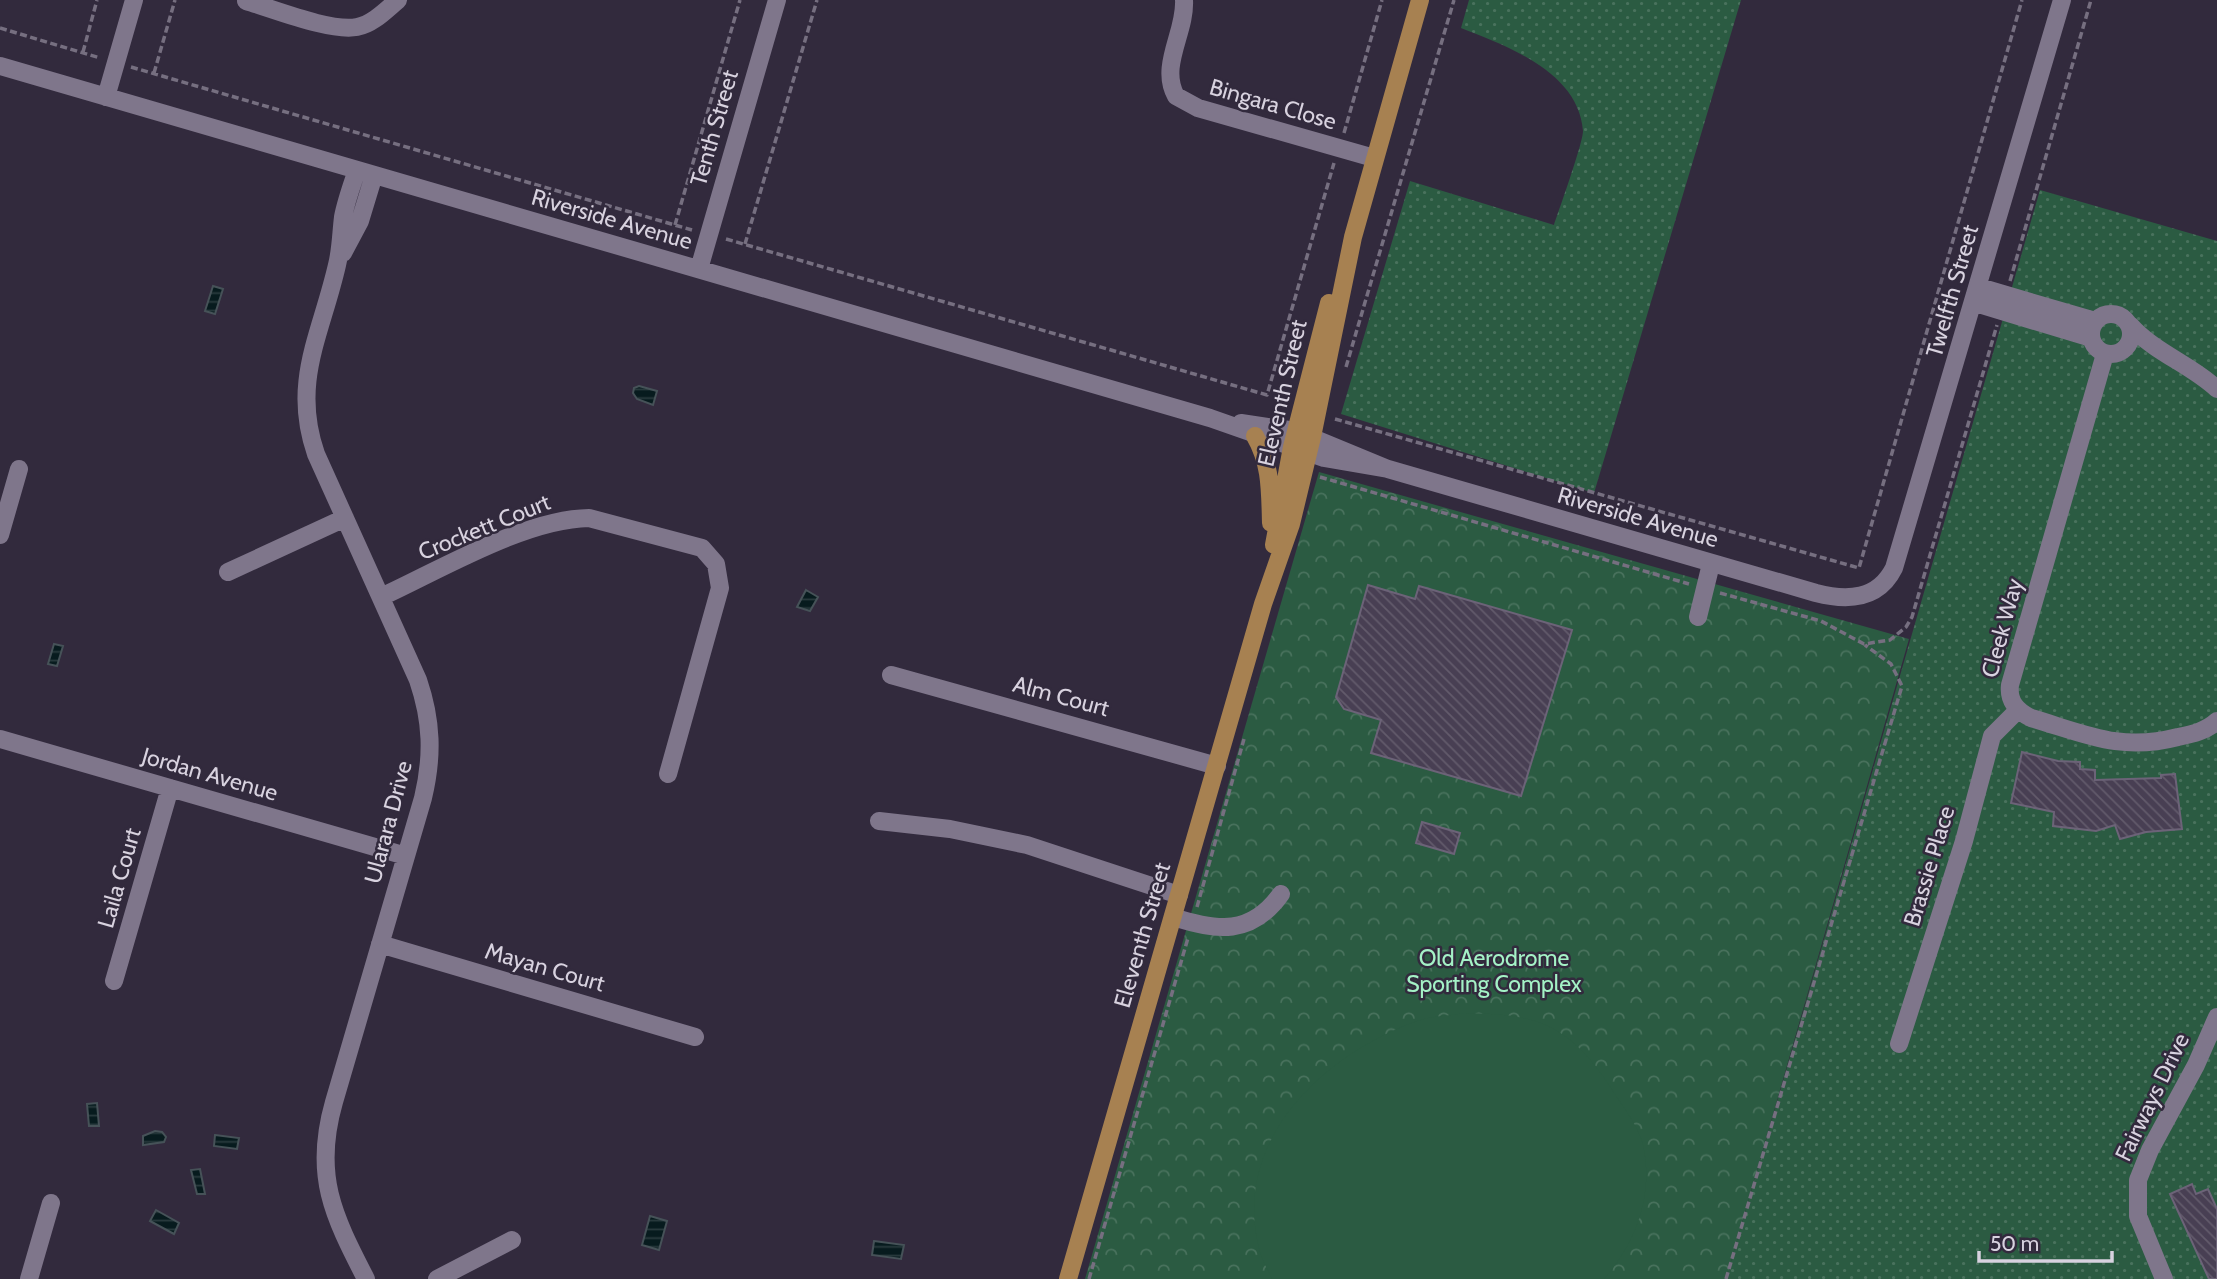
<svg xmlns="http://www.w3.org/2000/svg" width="2217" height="1279" font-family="Cabin,sans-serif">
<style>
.grass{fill:url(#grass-dots)}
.park{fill:url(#park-crowns)}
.garden{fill:#2b5b42}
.water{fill:url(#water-rules);stroke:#465258;stroke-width:2}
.building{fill:url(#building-back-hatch);stroke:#6c6378;stroke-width:2}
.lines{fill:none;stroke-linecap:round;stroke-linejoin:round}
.path{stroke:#766f80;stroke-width:3.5;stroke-dasharray:7 3.5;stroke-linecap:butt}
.minor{stroke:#7f768b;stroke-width:18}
.major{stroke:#a78151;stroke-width:18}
.labels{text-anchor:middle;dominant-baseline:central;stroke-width:5;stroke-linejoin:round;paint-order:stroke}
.street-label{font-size:23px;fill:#d8d2df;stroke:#322a3d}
.park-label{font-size:23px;fill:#a4f2c6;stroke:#322a3d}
</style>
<defs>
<pattern id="grass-dots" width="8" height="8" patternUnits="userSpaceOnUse" patternTransform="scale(1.75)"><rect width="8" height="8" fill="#2b5b42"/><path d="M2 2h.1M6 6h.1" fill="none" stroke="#49725d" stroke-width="1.8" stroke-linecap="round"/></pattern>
<pattern id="park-crowns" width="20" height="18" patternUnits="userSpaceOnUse" patternTransform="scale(1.75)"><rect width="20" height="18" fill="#2b5b42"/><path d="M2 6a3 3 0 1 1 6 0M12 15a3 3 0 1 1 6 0" fill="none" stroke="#49725d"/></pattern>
<pattern id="water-rules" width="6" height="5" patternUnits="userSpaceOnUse" patternTransform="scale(1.75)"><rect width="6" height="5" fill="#071b1e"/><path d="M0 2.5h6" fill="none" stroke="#2a3b3e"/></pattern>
<pattern id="building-back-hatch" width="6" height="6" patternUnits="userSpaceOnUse" patternTransform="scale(1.75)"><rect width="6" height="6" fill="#483f53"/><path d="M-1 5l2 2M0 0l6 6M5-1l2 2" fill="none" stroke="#625a6b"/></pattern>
</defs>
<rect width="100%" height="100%" fill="#322a3d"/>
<path class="grass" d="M1469,0H1741L1594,493L1341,414L1410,181L1554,225C1559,210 1583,143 1583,131C1579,72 1507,46 1461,28Z
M2040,190L2217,241V1279H1726Z"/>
<path class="park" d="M1319,472L1909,639L1726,1279H1085Z"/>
<path class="garden" d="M1464,1013C1493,1014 1522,1014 1548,1026C1576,1040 1592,1060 1609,1085C1620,1103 1638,1124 1643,1145C1654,1194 1636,1243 1604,1279H1272C1267,1268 1260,1256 1258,1244C1234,1137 1325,1054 1417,1021C1431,1016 1449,1016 1464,1013Z"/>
<path class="water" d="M213,286L223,289L215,314L205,311Z
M639,386L657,391L653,405L637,399L633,393L634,388Z
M806,590L818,597L810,611L797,607Z
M54,644L63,646L57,666L48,664Z
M97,1103L99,1126H89L87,1104Z
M155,1131L162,1132L166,1137L164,1142L143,1145V1136Z
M215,1135L239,1138L237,1149L214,1146Z
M200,1169L205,1194H197L191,1170Z
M156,1210L179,1223L174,1234L150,1221Z
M650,1216L667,1221L659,1250L642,1245Z
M874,1241L904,1245L901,1259L872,1255Z"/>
<path class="building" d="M1368,585L1415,599L1419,586L1572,630L1521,796L1371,753L1381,720L1344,709L1336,697Z
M2022,752L2058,761L2080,762V769L2095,770V780L2161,778V775L2175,774L2182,829L2146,832L2120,839L2115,825L2096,831L2053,826L2054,812L2011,803Z
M1422,822L1460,833L1454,854L1416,843Z
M2192,1184L2196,1194L2208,1189L2217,1209V1279H2209L2170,1194Z"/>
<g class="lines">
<path class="path" d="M0,28L100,58
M83,52L97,0
M131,67L692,230
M154,73L175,0
M1344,133L1382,0
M675,225L740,0
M726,239L1267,395L1334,163
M745,244L817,0
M2010,281L2091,0
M1346,367L1454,0
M1335,419L1859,568L2022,0
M1320,477L1689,584
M1720,593L1821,621L1864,644L1890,640L1906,627L1912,617L1997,325
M1197,907L1244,739
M1089,1279L1188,938
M1726,1279L1902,686L1891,664L1865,645"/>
<path class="minor" d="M1184,0C1186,32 1159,66 1176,96L1198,108L1374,158
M246,1C274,9 330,32 357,27C373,24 386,10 398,0
M0,66L1210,418L1324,458L1388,469
M106,97L134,0
M357,170C352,185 346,201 343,217C341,233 341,249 337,265C321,335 291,382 316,454L418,680C432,721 433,756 423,798L334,1102C313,1175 333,1215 366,1279
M343,253L360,221L374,175
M699,269L777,0
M1979,287L2095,321
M1975,303L2091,338
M2091 334a20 20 0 1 1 40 0a20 20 0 1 1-40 0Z
M2130,325C2155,353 2190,364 2217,389
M2105,354L2010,685C2008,702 2017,711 2031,718C2086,734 2120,752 2178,737C2193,734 2206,731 2217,721
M1241,423L1296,431L1388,469L1816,593C1847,601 1878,600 1894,568L2062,0
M0,535L19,469
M228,572L345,518
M381,597C440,570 525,519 589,518L702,548L716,564L720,588L668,774
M1698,617L1711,564
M891,675L1217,766
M0,739L406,856
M879,821L950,829L1027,845L1179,895
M1173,917C1217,931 1251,936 1281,894
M380,944L695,1037
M114,981L170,788
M1899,1044L1964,841L1992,736L2018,710
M29,1279L51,1203
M437,1279L512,1240
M2164,1279L2138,1216V1180L2150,1150L2196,1065L2217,1017"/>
<path class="major" d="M1255,436C1271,464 1270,490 1271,523
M1274,545L1292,447L1329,303
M1068,1279L1263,604L1291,524L1312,437L1353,237L1420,0"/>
</g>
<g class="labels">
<g class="street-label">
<text transform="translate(1273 104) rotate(16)">Bingara Close</text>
<text transform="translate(714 128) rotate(-74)">Tenth Street</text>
<text transform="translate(612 219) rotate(16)">Riverside Avenue</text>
<text transform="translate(1952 291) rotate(-74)">Twelfth Street</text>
<text transform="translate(1282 393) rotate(-77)">Eleventh Street</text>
<text transform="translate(1638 517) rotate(16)">Riverside Avenue</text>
<text transform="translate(484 527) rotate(-22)">Crockett Court</text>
<text transform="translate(2002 628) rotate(-75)">Cleek Way</text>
<text transform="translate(1061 696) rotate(15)">Alm Court</text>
<text transform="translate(210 774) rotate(16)">Jordan Avenue</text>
<text transform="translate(388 822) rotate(-75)">Ularara Drive</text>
<text transform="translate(1929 866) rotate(-73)">Brassie Place</text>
<text transform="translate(119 878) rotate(-74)">Laila Court</text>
<text transform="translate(1142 935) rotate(-74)">Eleventh Street</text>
<text transform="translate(545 967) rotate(16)">Mayan Court</text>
<text transform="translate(2152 1097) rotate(-64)">Fairways Drive</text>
</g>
<g class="park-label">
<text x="1494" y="958">Old Aerodrome<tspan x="1494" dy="26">Sporting Complex</tspan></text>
</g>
</g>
<path d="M1979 1251v10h133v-10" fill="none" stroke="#d8d2df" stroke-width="3.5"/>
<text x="1990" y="1251" font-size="21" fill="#d8d2df" stroke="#322a3d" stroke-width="5" paint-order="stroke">50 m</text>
</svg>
